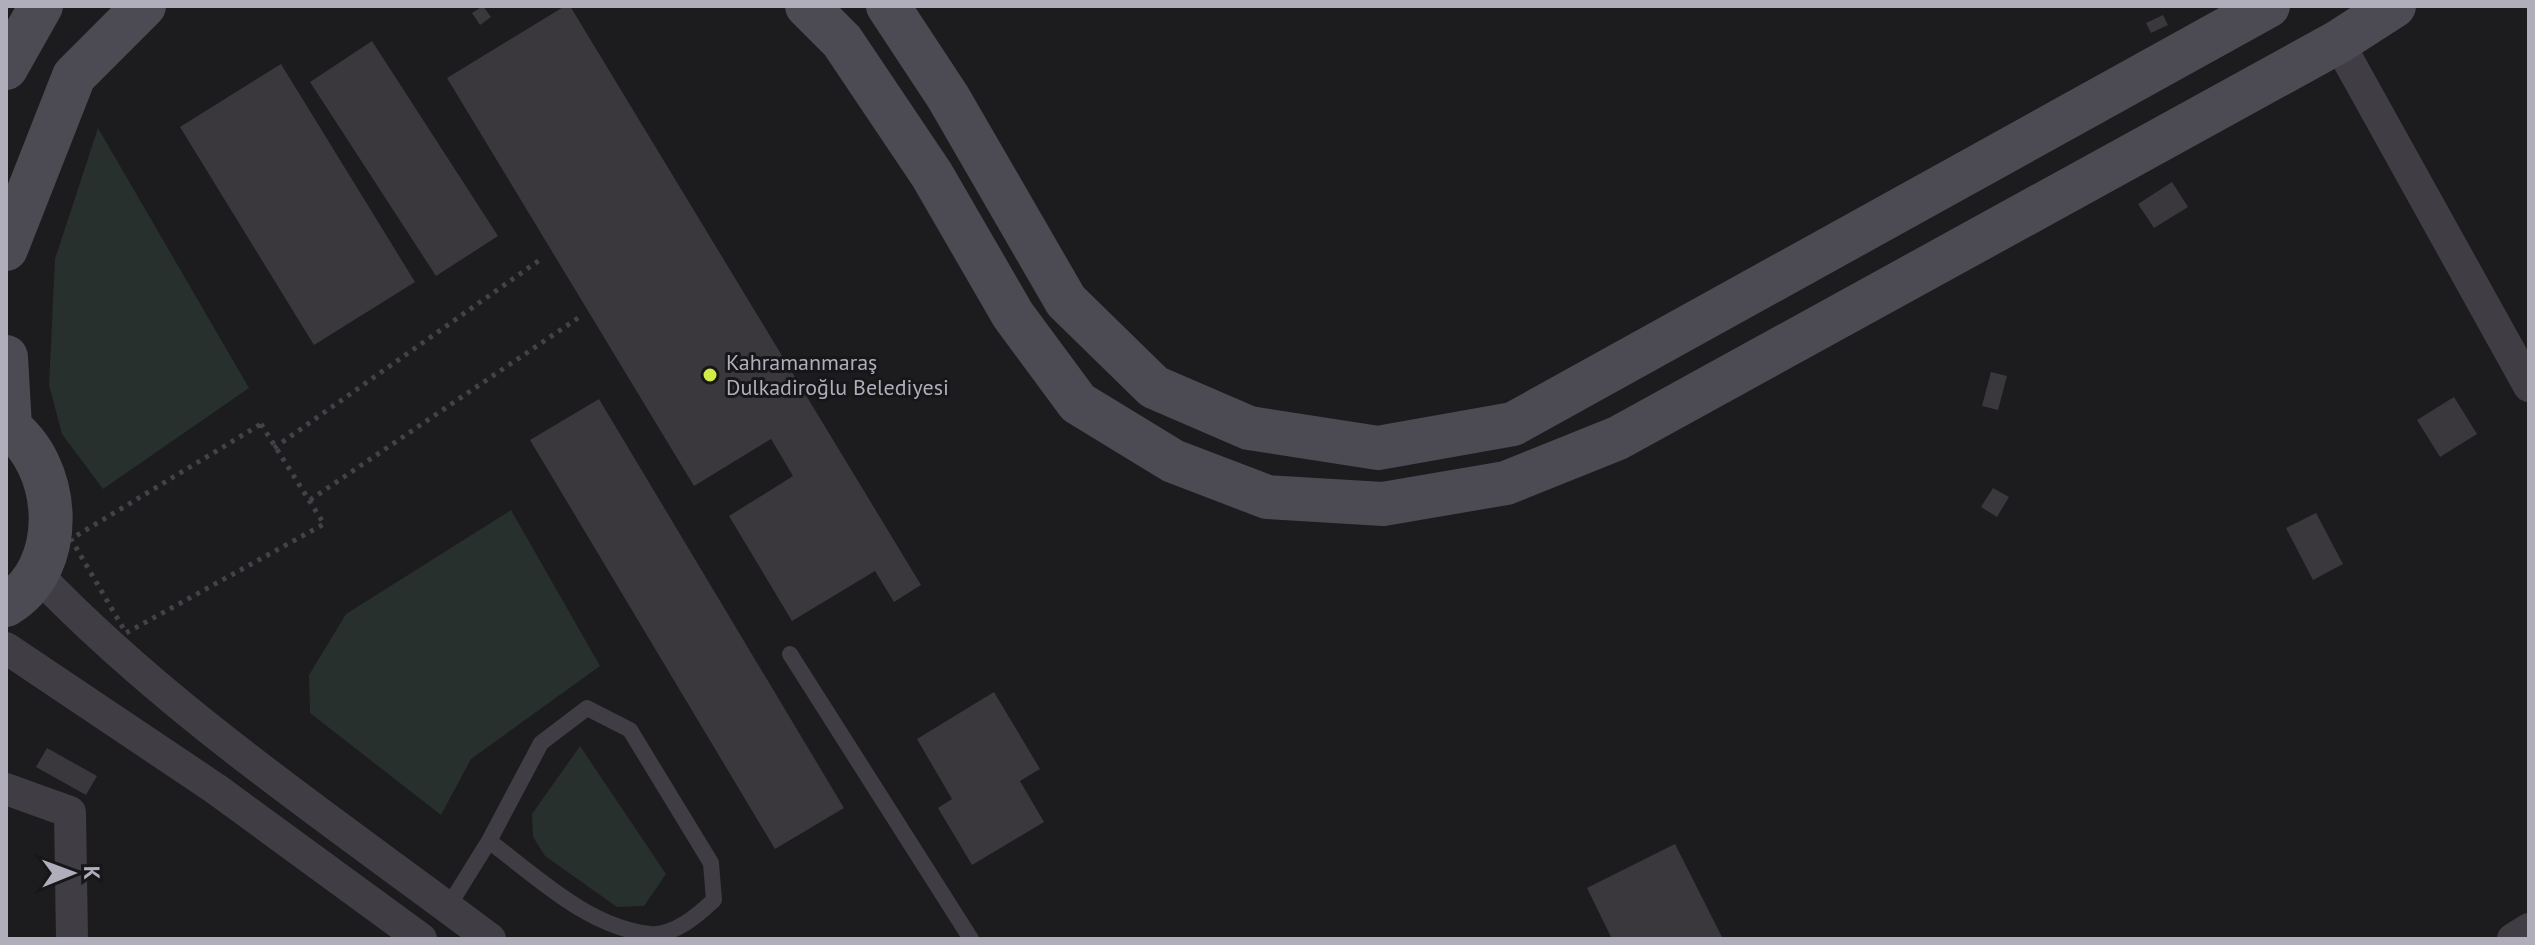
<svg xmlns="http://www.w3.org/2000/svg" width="2535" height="945" font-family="'PT Sans',sans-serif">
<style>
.green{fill:#27302d}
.building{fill:#3a383c}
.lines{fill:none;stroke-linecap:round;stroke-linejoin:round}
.path{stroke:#434249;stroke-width:5;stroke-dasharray:4 6;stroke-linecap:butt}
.lane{stroke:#403e44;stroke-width:16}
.street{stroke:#403e44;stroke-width:32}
.secondary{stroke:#4c4a52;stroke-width:44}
.poi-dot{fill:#d3eb45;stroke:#171618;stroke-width:3}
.labels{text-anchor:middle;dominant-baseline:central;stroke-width:6;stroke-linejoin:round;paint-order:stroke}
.poi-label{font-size:22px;fill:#b1aebc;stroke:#171618;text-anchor:start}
</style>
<rect width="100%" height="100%" fill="#1c1b1d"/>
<path class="green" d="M98,128L249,388L103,489L62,434L49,385L55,259Z
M511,510L600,666L471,759L441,815L310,713L309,675L346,614Z
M580,746L666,874L644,906L617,907L545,856L533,837L532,814Z"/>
<path class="building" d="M483,6L491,17L480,25L472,13Z
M565,6H570L921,585L894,602L875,571L792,621L729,516L793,476L771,439L694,486L447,78Z
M2163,15L2168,25L2151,33L2146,23Z
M372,41L498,236L436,276L310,82Z
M281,64L415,282L314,345L180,127Z
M2172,182L2188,207L2154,228L2138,204Z
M1991,372L2007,376L1998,410L1982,406Z
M2454,397L2477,434L2440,457L2417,420Z
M599,399L844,808L775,849L530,440Z
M1993,488L2009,497L1997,517L1981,507Z
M2316,513L2343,564L2313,580L2286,528Z
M994,692L1040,769L1020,781L1044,822L972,865L938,808L952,799L917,739Z
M47,748L97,776L86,795L36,767Z
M1675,844L1723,939H1612L1587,888Z"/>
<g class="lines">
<path class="path" d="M261,424L324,524L126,633L71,539Z
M274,448L541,259
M310,500L581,316"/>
<path class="lane" d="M790,654L971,939
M448,907L489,841L541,743L587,708L630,730L711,863L714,900C698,915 674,936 650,934C588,927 537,877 489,841"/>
<path class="street" d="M2338,42L2529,386
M36,573C170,713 336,823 490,939
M6,648L216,789L421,939
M6,789L70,812L72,939
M2513,939L2529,929"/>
<path class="secondary" d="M807,6L842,41L932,175L1013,315L1078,403L1173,461L1267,497L1383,504L1506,483L1618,438L2338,42L2394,6
M888,6L948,97L1066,301L1154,387L1249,428L1378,448L1513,424L2268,6
M6,68L41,6
M6,249L74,76L144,6
M6,357L10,427
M6,425C62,464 69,568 6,605"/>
</g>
<circle class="poi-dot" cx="710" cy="375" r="8"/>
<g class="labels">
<g class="poi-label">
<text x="726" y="362">Kahramanmaraş<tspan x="726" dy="25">Dulkadiroğlu Belediyesi</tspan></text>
</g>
</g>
<rect width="2535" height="945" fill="none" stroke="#b1aebc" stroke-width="16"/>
<g transform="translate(72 873) rotate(89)" stroke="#171618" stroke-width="6" paint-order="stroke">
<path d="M0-6L14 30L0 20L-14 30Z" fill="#b1aebc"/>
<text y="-12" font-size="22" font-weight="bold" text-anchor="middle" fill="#b1aebc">K</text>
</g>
</svg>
